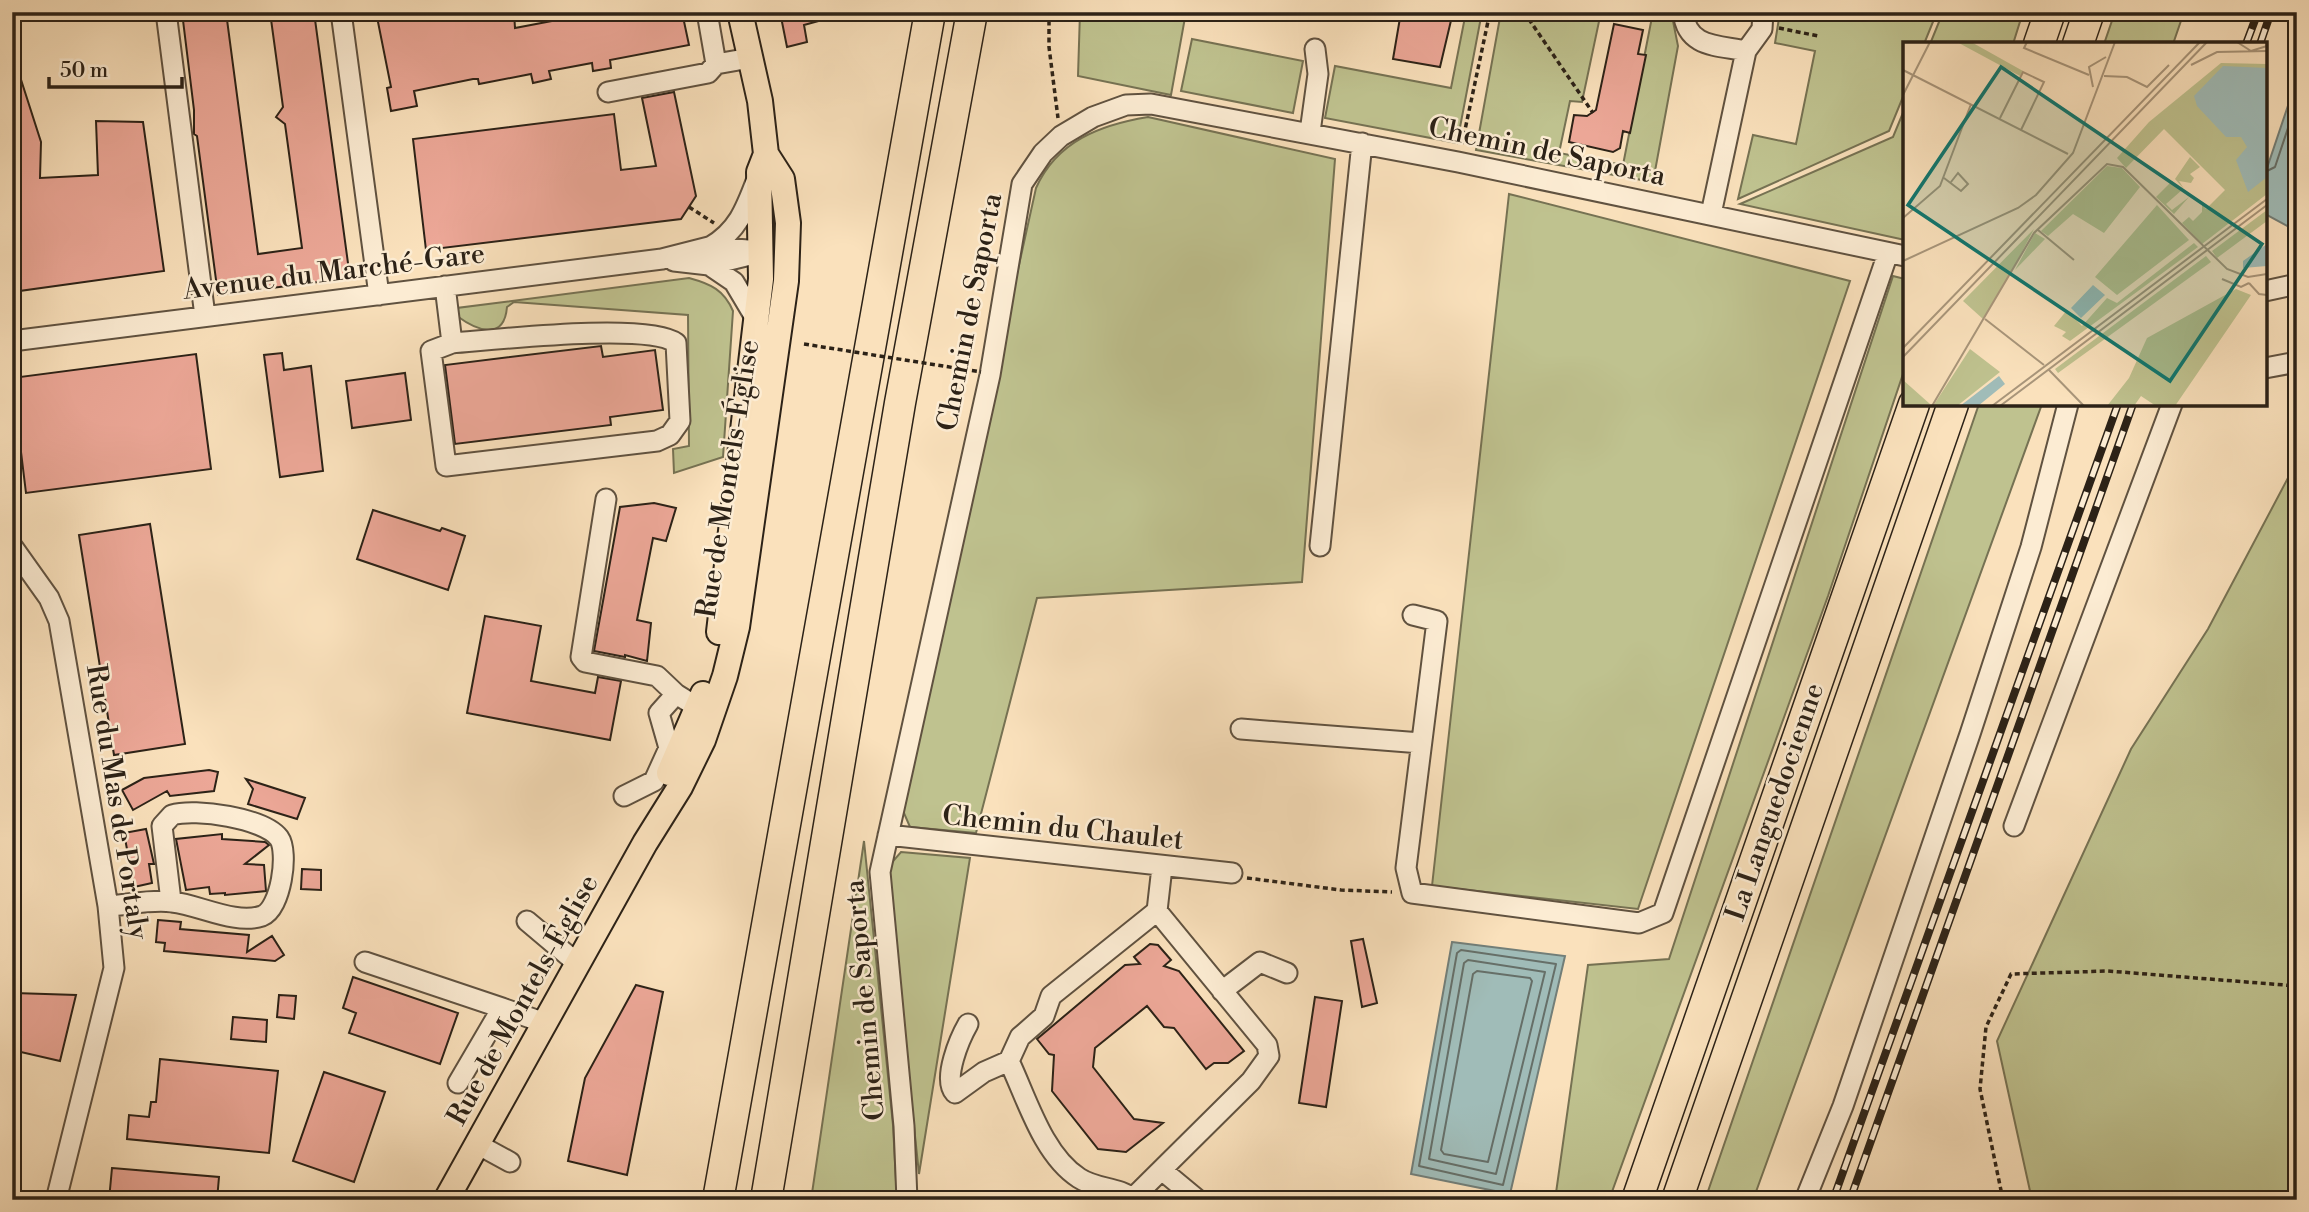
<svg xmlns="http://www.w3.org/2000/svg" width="2309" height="1212" font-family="'Libre Bodoni',serif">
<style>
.green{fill:#bfc28f;stroke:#767253;stroke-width:2}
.water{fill:#a0bcb8;stroke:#727e78;stroke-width:2}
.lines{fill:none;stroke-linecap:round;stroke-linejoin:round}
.shore{stroke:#666f68;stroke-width:2}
.building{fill:#eca797;stroke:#2c2217;stroke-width:2}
.minor-casing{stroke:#605240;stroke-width:23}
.major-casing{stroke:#2c2217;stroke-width:28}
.highway-casing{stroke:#2c2217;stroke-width:33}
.path{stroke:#2c2217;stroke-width:3.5;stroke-dasharray:5 3.5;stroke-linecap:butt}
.minor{stroke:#fcecd3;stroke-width:19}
.major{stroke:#fae1bc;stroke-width:24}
.highway{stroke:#fae1bc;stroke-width:30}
.rail-casing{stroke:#2c2217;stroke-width:8}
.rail{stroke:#fcecd3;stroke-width:5;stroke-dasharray:16;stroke-linecap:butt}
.path-bridge{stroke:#2c2217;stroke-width:3.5;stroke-dasharray:5 3.5;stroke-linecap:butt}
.labels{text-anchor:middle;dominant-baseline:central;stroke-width:5;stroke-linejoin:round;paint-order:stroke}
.street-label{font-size:28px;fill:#2c2217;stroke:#fcecd3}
.inset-road{fill:none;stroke:#a8957a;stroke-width:2}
.view{fill:#0f766e;fill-opacity:0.15;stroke:#0f766e;stroke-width:3.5}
.inset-edge{fill:none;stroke:#2c2217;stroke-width:3.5}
</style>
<rect width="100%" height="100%" fill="#fae1bc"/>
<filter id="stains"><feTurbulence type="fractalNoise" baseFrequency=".00286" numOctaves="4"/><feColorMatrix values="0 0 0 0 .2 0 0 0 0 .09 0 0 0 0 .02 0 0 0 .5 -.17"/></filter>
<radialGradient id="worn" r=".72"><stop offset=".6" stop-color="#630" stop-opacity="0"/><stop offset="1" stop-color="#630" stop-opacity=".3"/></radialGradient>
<path class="green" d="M1080,12H1186L1171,95L1078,76Z
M1466,12H1482L1457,143L1325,118L1335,66L1451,88Z
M1501,12H1601L1582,102L1570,101L1559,153L1623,165L1653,12L1672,16L1678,46L1653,182L1476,150Z
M1780,12L1826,19L1828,12H1937L1924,44H1905V92L1889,131L1738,199L1753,135L1796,144L1815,51L1775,43Z
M1943,12H2023L2013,44H1930Z
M2115,12H2184L2173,44H2104Z
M1192,39L1303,61L1293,113L1181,91Z
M1905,108V240L1740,204L1893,137Z
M1148,117L1335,159L1302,582L1037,598L976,833L910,827L900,804L1036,188C1057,141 1100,125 1148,117Z
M1509,194L1850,281L1638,909L1432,886Z
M1893,276L1905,279V368L1828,596L1609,1200H1555L1588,965L1669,959Z
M689,278C711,284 724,290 733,311L723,457L674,473L673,449L689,446L688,315L514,302L507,307C504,342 476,330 457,316V308Z
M1979,404H2042L1753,1200H1705Z
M2297,461V1200H2032L1997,1041L2131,749L2208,629Z
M864,841L893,1125L897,1200H811Z
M901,852L970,858L919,1174L887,868Z"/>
<path class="water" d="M2297,79V228H2291L2265,214V174Z
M1452,942L1565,956L1510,1194L1411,1174Z"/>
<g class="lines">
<path class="shore" d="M2265,172L2275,167L2297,101
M1461,950L1556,964L1503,1185L1419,1166L1457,953Z
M1468,960L1545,972L1496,1174L1429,1159L1464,963Z
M1477,971L1530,978L1532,981L1488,1162L1444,1154L1441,1150L1473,974Z"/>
</g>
<path class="building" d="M182,12H226L258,254L302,248L285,124L276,117L283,107L270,12H314L350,278L218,295L197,136L194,134V110Z
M376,12H418L419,20L465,15L464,12H514L515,28L599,12H682L689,45L610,60L611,68L593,71L592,63L549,71L551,79L533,83L531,74L479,84L478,79H473L414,91L417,106L391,111L387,88L391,87Z
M780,12H832L833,17L804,25L807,42L787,47Z
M1401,12H1453L1440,67L1393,59Z
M1614,24L1643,30L1638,54L1646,55L1630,133L1623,131L1620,148L1613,152L1569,142L1574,115L1587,116L1596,110Z
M12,61H15L41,142L40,178L98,175L96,121L143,122L164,271L12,292Z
M674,92L696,196L681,219L426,250L413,139L614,114L621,170L656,166L642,98Z
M601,346L603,357L655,350L663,410L610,417L611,425L455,444L445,365Z
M282,353L284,370L311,366L323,471L280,477L264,355Z
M196,354L211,469L26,493L12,378Z
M405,373L411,420L352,428L346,381Z
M654,503L676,508L666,541L653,538L637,620L651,623L647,661L625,655V657L594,651L620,507Z
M373,510L440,531L442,528L465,536L448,590L357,559Z
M150,524L185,744L114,755L79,535Z
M485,616L541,626L531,681L595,693L598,677L621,681L610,740L467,713Z
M209,770L218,772L214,791L170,796L167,791L133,810L122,790L144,778Z
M246,779L305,798L297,819L248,804L253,789Z
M146,829L154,864H149L152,883L134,887L124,833Z
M222,834V839L265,842L269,845L245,864L264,865L266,891L225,895V893L210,894L209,887L186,890L176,839Z
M302,869L321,870V890L301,889Z
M158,920L181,922L180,929L249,935L247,952L272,936L284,955L275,961L164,951L165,943L156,942Z
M1363,939L1377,1003L1362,1007L1351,941Z
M1150,944L1158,945L1171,960L1164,966L1179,971L1244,1051L1228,1063H1214L1206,1069L1174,1028L1164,1027L1147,1006L1095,1048L1093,1067L1134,1119L1163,1123L1126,1152L1098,1149L1052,1091L1054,1055L1049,1054L1037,1039L1125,965L1140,964L1134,957Z
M353,977L458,1013L440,1064L349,1033L356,1013L343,1008Z
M636,985L663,992L627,1175L568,1161L585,1078Z
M14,993L76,995L60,1061L12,1050Z
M279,995L296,996L294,1019L277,1017Z
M1315,997L1342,1001L1326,1107L1299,1103Z
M233,1017L267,1020L266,1042L231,1039Z
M160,1059L278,1071L269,1153L127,1139L129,1115L149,1117L151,1102H156Z
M324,1072L385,1092L354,1182L293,1161Z
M112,1168L219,1177L217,1200H109Z"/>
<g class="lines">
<g class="minor-casing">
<path id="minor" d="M166,12L205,316
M341,12L379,295
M707,12L716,64
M1683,12C1687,48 1717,45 1746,51
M608,92L708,73L716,64L750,58
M1310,132L1318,74L1315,49
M1711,214L1746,51L1762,29L1763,12
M710,247C738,231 746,208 757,179
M674,261L709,265L754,254
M709,265L734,282L756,319
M445,286L452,343C493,340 648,322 676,343L680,421L670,435L657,441L446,466L431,351L452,343
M2265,291L2297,284
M12,341L662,259L709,247L761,251
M2265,368L2297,362
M606,499L581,657L585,662L657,676L676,694L697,707
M12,546L49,598L59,621L108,906L114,968L56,1200
M1320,546L1362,143
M1413,615L1437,621L1406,868L1412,893L1639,923L1663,913L1888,253
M1241,729L1421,743
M624,796L654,781L669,748L659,713L676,694
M2014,826L2172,404
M888,835L1232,873
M108,906C128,905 152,899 172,902C200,905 235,925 262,916C281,909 289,852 279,838C264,818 195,808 172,815L162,826L171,901
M527,921L578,964
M365,962L502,1008
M1222,991L1260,962L1287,973
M968,1024C960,1038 942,1079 955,1093L984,1072L1009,1061
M458,1083L502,1008L545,1023
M477,1144L510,1162
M1163,1171L1198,1200
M1133,1198L1251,1081L1269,1056L1267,1045L1157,911
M907,1200L904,1126L880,872L990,375L1022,184L1043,153L1061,136L1093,117L1126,105L1151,104L1458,162L1905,256
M1135,1200C1118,1186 1097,1190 1079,1178C1043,1155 1027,1099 1009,1061L1020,1037L1044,1016L1051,996L1157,911L1162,867
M1805,1200L1843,1106L1970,734L2031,547L2068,404"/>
</g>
<g class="major-casing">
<path id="major" d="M719,632L761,279L759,172L766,154L760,101L740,12
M669,773L703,694
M446,1200L645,843L680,787L703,740L725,676L737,627L786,281L788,223L782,179L766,154"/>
</g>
<g class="highway-casing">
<path id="highway" d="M2039,44L2050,12
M2078,44L2089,12
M718,1200L930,12
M766,1200L900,403L972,12
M1637,1200L1914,404
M1677,1200L1953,404"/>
</g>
<path class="path" d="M1049,12V47L1058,118
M1524,12L1593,113
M1703,12L1744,20
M1779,28L1818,36
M1462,144L1490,12
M689,207L714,223
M1247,878L1341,890L1392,892
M2003,1200L1980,1089L1986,1027L2011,974L2108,971L2297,986"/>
<use href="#minor" class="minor"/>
<use href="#major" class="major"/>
<use href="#highway" class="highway"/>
<g class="rail-casing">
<path id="rail" d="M2246,44L2258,12
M2260,44L2271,12
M1833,1200L2118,404
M1850,1200L2133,404"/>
</g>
<use href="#rail" class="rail"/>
<path class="path-bridge" d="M804,344L981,372"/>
</g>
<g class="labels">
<g class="street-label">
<text transform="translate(1547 152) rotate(12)">Chemin de Saporta</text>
<text transform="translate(334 272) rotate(-7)">Avenue du Marché-Gare</text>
<text transform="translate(970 312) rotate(-79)">Chemin de Saporta</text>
<text transform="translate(728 479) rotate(-81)">Rue de Montels-Église</text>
<text transform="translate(117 802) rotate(81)">Rue du Mas de Portaly</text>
<text transform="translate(1775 802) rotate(-71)">La Languedocienne</text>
<text transform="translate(1063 828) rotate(6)">Chemin du Chaulet</text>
<text transform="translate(523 1000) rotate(-61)">Rue de Montels-Église</text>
<text transform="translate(865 1000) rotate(-95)">Chemin de Saporta</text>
</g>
</g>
<g transform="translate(1903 42)">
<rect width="364" height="364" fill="#fae1bc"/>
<path d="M54,0L70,1L120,29L117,34ZM318,21L364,22V152L299,202L279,181L286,175L290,179L299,170V162L303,167L322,148L261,87L223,126L214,116L246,80ZM287,115L297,125L287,132L291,136L288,141L276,139L281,147L272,137ZM204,124L219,126L237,145L201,191L170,172L145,194L138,189ZM269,139L279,148L263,162L269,168L286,155L271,172L253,155ZM254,163L286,198L214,253L192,235ZM364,168V179L314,216L309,209ZM131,187L113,221L80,277L60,259ZM132,191L142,197L112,228ZM291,201L295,205L167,299L159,294L163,290L151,284L164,268L179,284L204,256L214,261ZM303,214L308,220L155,331L152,327ZM333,247L348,253L272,364H253L238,354L231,364H204L226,336L244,296ZM67,307L97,330L54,364H30ZM0,338L27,362L0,364Z" fill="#bfc28f"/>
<path d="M320,24L364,26V135L345,150L333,118L344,105L338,95H323L294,64L291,54ZM364,202V224L340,226V219ZM190,243L202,253L178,276L168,266ZM96,334L102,342L75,364H57Z" fill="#a0bcb8"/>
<path class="inset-road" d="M124,0L121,6L186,33M334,0L348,9L364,4M288,23L314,10L364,9M0,28L165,112M201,34L224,35L244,45L266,23M190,45L186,25L203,15M0,53L27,0M97,76L120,30L141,40L118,88M41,136L58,149L65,142L55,131L48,140M0,176L37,144L68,62M135,188L171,218M0,219L115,166L133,153L170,111L212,0M319,237L338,245L346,241M346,241L356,252L364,253M82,277L141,323M0,306L297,0M0,315L304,0M146,328L181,364M29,364L131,191L204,122L220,125L324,227L345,235L364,232M89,364L364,157M97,364L364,163"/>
<path class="view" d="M98,25L359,202L267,339L5,163Z"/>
<rect width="364" height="364" class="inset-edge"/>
</g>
<rect width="2309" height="1212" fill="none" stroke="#fae1bc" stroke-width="42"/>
<rect x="14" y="14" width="2281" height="1184" fill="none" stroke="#2c2217" stroke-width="3.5"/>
<rect x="21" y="21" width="2267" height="1170" fill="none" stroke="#2c2217" stroke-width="2"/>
<path d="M49 77v10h133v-10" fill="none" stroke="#2c2217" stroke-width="3.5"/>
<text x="60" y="77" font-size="21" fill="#2c2217" stroke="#fcecd3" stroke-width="5" paint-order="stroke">50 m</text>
<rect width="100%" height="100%" filter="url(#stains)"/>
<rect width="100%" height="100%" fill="url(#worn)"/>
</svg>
